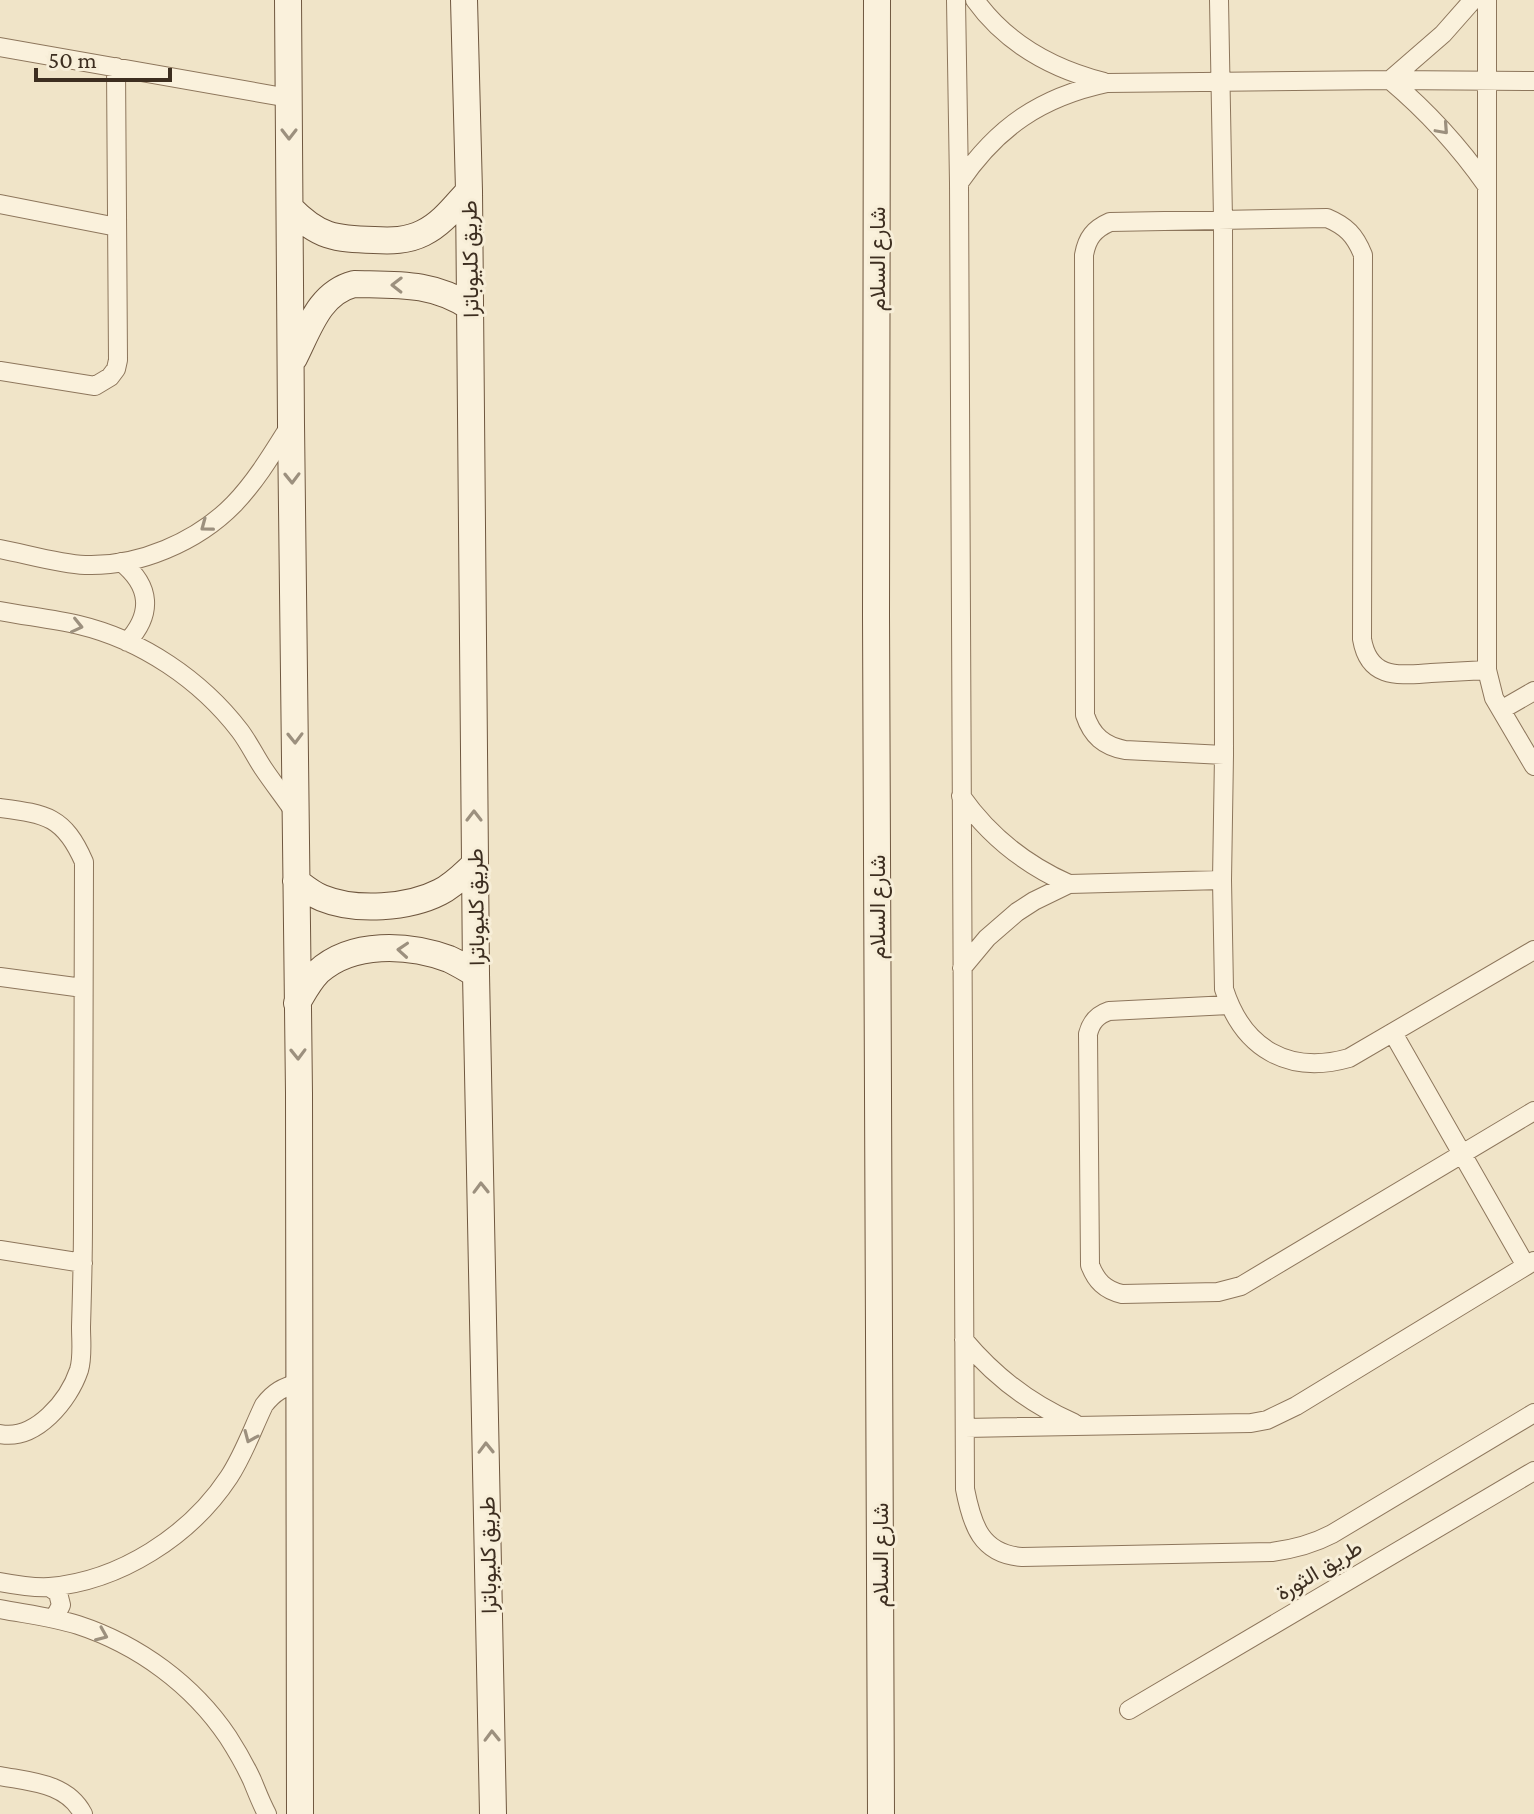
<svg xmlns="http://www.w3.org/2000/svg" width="1534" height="1814" font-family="'Crimson Pro',Vazirmatn,serif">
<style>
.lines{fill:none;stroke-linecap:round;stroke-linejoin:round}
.street-casing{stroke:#8d765c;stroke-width:20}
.secondary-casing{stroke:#6f573f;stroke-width:28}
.street{stroke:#faf1dc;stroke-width:18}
.secondary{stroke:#faf1dc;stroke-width:26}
.oneway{stroke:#9c907e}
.labels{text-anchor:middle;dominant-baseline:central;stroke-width:6;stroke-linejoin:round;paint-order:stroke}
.street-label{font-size:22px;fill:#3d2e20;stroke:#f7eed8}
</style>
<rect width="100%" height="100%" fill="#f0e4c8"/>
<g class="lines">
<g class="street-casing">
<path id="street" d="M956,0L959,183L965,1489C972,1525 981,1554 1022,1557L1272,1552C1294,1549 1313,1544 1332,1534L1534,1413
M975,0C1006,43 1053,69 1104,82
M1219,0L1223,219L1224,755L1222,880L1224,989C1243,1049 1289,1075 1349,1058L1534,950
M1473,0L1443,34L1390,80C1428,112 1459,146 1487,186
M1487,0V670L1494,698L1534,766
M0,47L289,98
M959,183C997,127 1041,97 1107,83L1390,80L1534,81
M0,204L117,227
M0,371L95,386L110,377L116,369L118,360L116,67
M0,549C26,554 60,564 85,565C138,567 197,542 234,504C257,480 274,451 291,424
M121,562C151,586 153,614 127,642
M0,611C26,616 53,619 79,625C142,640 201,680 240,731C249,743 255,756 263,768C273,783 285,798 295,813
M1501,710L1534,691
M1224,755L1125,750C1104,746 1092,736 1085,715L1084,255C1087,238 1094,229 1110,222L1327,218C1346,226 1355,235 1363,255L1362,639C1369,680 1399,675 1431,673C1450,672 1468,671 1487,670
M961,796C989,836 1024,864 1069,884
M0,808C46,814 64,816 84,862C83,983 83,1103 83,1223C83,1258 82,1293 81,1327C81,1341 83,1357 79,1370C69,1400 36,1441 0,1434
M962,968L987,938L1017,912L1034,901L1069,884L1222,880
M0,977L83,988
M1229,1005L1109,1011C1097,1015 1091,1022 1088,1034L1090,1265C1096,1281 1105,1290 1122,1294L1218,1292L1241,1286L1534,1111
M1393,1033L1526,1266
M0,1250L83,1263
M964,1340C995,1377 1030,1404 1074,1423
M965,1428L1251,1423L1267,1420L1296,1406L1534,1261
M0,1582C16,1585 33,1588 49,1587C120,1581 190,1536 229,1477C244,1454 252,1430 264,1405C274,1392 283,1387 299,1383
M49,1587L58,1593L61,1605L56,1615L51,1618
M0,1609C26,1614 53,1617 78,1625C139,1645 193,1685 228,1737C237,1751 245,1765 252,1780C257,1792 261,1803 267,1814
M1129,1710L1534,1471
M0,1776C31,1782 67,1783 83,1814"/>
</g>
<g class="secondary-casing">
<path id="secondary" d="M288,0L291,424L299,1093L300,1814
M464,0L469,191L476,974L493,1814
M877,0L876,615L881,1814
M290,208C318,237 335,239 374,240C391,241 407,241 423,233C442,224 455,206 469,191
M294,358C309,329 319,293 354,284C397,285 432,282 470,307
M296,881C305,888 312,894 322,898C356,912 409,908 440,892C454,885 464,874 475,864
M297,1003C303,993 309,981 318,972C352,941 408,944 449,959C458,963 467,969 476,974"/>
</g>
<use href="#street" class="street"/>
<use href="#secondary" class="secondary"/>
</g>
<defs><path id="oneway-chevron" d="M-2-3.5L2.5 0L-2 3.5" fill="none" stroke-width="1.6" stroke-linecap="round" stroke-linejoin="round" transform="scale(2)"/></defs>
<g class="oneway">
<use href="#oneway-chevron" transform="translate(1443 129) rotate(48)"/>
<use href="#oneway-chevron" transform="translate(289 134) rotate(90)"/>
<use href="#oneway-chevron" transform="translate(397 285) rotate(-179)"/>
<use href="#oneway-chevron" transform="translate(292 478) rotate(89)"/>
<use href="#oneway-chevron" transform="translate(206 526) rotate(143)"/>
<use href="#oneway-chevron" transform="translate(77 626) rotate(13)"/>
<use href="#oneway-chevron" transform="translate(295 738) rotate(89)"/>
<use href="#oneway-chevron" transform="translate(474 816) rotate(-90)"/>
<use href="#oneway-chevron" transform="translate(403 950) rotate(-176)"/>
<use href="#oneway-chevron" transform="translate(298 1054) rotate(89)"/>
<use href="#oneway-chevron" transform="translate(481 1188) rotate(-91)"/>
<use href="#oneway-chevron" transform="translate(250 1437) rotate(113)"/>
<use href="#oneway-chevron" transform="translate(486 1448) rotate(-91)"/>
<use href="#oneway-chevron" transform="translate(102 1635) rotate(23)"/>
<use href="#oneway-chevron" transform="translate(492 1736) rotate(-91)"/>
</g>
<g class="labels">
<g class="street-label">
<text transform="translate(470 259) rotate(-91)">طريق كليوباترا</text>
<text transform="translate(877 259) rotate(-90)">شارع السلام</text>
<text transform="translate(476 907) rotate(-91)">طريق كليوباترا</text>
<text transform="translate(877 907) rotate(-90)">شارع السلام</text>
<text transform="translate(488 1555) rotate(-91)">طريق كليوباترا</text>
<text transform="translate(880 1555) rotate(-90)">شارع السلام</text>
<text transform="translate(1319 1570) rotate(-31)">طريق الثورة</text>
</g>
</g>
<path d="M36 68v12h134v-12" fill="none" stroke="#3d2e20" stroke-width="4"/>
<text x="48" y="68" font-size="24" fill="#3d2e20" stroke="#f7eed8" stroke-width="6" paint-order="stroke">50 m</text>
</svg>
